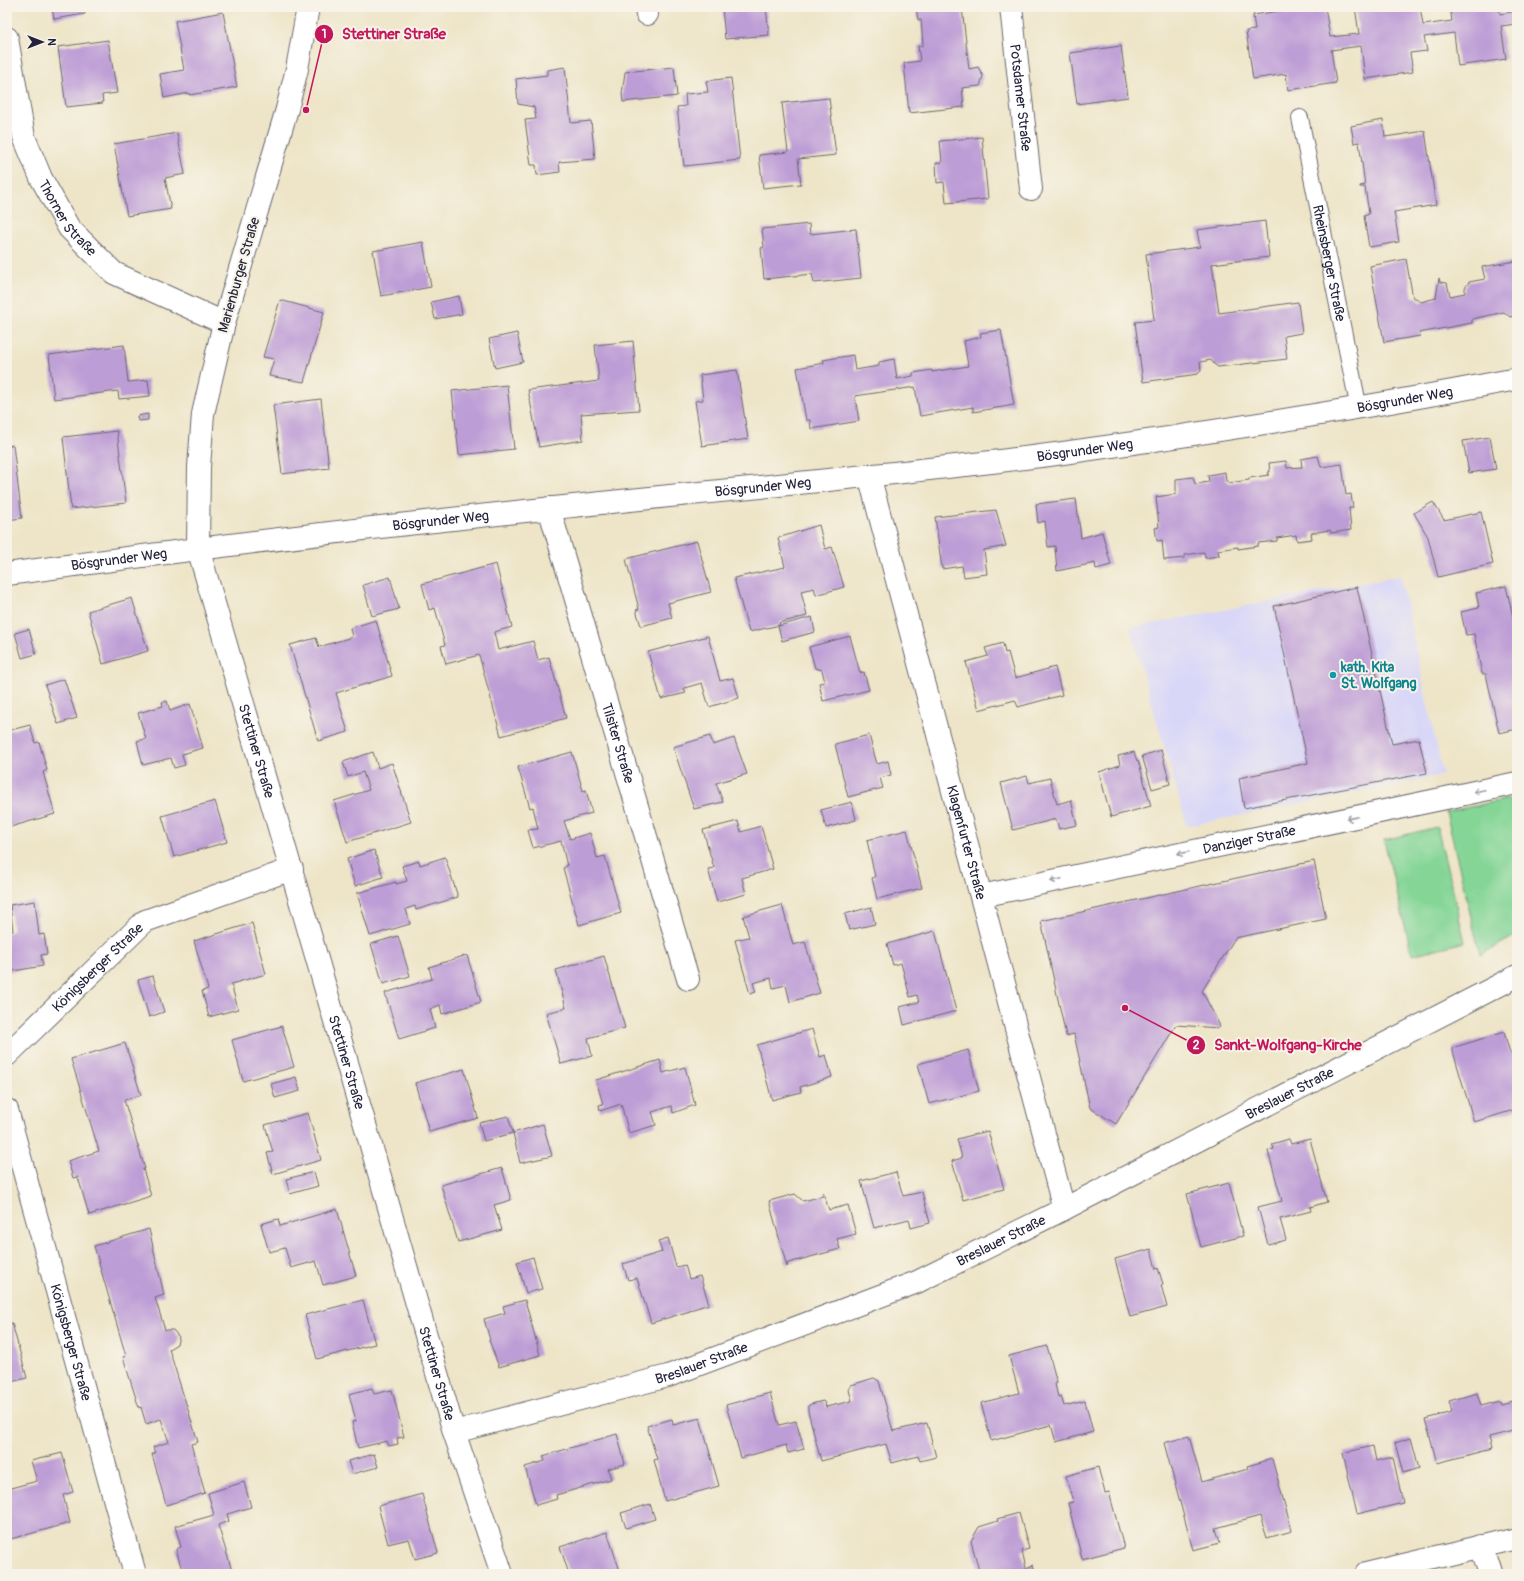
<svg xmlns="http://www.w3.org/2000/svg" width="1524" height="1581" font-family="Pangolin,sans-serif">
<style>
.built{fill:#d9d7f8}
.green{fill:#84d596;stroke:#537c68}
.building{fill:#bd9dd6}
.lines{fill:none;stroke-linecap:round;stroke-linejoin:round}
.lane-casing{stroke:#69666c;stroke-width:18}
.street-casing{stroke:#69666c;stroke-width:24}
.lane{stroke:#fff;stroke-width:16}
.street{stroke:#fff;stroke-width:22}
.oneway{stroke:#9c9ca7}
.culture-dot{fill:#0f9aa8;stroke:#f7f3e8;stroke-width:1.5}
.labels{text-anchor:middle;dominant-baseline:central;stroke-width:4;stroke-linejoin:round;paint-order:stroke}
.street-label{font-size:14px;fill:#22223b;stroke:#f7f3e8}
.culture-label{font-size:14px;font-weight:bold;fill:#0d838f;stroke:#f7f3e8;text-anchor:start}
.leader{fill:none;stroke:#c2185b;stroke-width:1.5}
.callout-dot{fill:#c2185b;stroke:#f7f3e8;stroke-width:1.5}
.mark-label{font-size:12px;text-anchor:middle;font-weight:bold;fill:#fff}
.callout-label{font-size:15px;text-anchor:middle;font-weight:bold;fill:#c2185b;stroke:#f7f3e8;stroke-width:4;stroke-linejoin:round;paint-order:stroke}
</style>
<rect width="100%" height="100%" fill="#f7f3e8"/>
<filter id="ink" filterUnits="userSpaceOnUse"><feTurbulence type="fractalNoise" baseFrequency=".025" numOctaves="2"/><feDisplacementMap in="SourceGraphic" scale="8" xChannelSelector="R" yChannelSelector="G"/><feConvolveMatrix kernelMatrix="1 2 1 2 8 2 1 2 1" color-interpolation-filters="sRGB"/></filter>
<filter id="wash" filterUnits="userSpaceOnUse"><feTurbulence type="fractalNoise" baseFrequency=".012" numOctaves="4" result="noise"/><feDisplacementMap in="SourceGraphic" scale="16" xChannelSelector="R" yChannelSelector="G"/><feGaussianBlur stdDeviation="0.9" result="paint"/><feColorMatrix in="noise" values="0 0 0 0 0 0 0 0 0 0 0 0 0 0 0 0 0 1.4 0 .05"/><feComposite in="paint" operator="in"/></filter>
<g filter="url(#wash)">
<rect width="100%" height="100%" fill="#eee5c8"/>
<path class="built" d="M1400,576L1443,775L1187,826L1130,628Z"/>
<path class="green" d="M1508,799L1517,803V935L1480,955L1446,812Z
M1437,827L1465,942L1412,955L1384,840Z"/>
<g id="blocks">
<path class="building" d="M52,7H84L85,14L54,19Z
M722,7H766L769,35L725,39Z
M916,7H962L969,69L978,67L983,76L980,86L962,88L964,107L909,113L904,63L920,61L918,46L923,45L921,20H918Z
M1306,7H1325L1330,37L1359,34L1355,7H1420L1423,25L1452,21L1450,7H1499L1500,14L1517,11V24L1501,26L1506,59L1458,66L1454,33L1424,37L1427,51L1410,53L1413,72L1365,79L1361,46L1331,50L1336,83L1288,90L1286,74L1253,79L1246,31L1255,30L1253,15Z
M223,12L237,87L189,95V93L164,98L160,74L184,70L175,21Z
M108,40L117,93L102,95L103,103L66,107L58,47Z
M1121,46L1128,97L1077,104L1070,53Z
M565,67L571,123L591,121L595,159L559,162L560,172L537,175L536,165H531L525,120L536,119L534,107L518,104L516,79L547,75V70Z
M674,67L677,96L623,102L622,94L625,72Z
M731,78L740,160L684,166L677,107L686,106L685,94L708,92L706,81Z
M829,98L836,155L798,159L801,184L763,188L759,155L788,152L782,103Z
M1383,120L1385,137L1425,131L1436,205L1394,212L1399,242L1369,247L1364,216L1369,214L1365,187H1360V186L1365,185L1359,142L1354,143L1351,126Z
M177,133L185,174L165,178L171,209L127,216L114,144Z
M982,137L988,199L946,203L944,182L937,183L936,163L942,162L940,141Z
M1265,221L1269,257L1212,264L1219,313L1298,302L1302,333L1284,336L1287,359L1218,367L1214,364L1211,360L1200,362L1201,370L1198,374L1143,382L1135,322L1154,320L1146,254L1200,247L1197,230Z
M809,224L810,234L856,229L861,278L814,283L812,274L764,279L761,248L764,247L762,229Z
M423,242L431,287L381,296L373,251Z
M1406,259L1413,298H1416L1421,302L1436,298L1439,278L1440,282L1447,283L1450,296L1465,293V288L1469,282L1485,279L1482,267L1515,261V266L1517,265V315L1510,317L1504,312L1472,319V323L1419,333L1420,336L1384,342L1370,266Z
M459,296L462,314L435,319L431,302Z
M280,300L324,312L304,382L269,376L274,359L263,357Z
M1001,330L1014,405L973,412V407L920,416L915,387L855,396L859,421L811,429L810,420H806L797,368L824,363L823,360L853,355L855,370L879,366V362L894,359L897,379L913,376V373L932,370V372L968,366L964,341L981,337L980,333Z
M517,333L523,362L495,368L489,339Z
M633,341L639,410L581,414L583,440L539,447L528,390L599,381L595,345Z
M124,345L128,382L148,380L150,396L119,399L118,391L54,399L49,355Z
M737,370L748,439L702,446L695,401L703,400L700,375Z
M507,385L514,449L459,455L452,391Z
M321,399L329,468L282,474L273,405Z
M148,414V420L138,421L137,416Z
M117,431L126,503L71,509L63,437Z
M1490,437L1496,469L1469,473L1463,441Z
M13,445L22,518L7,520V446Z
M1318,456L1321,467L1342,464L1346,495L1351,494L1353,508H1349L1351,530L1331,533L1330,530L1311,533L1312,539L1297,541L1296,535L1277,538V541L1258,543V546L1238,549V547L1218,550L1219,556L1205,558L1204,552L1185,555V558L1164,560L1162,540L1157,541L1155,528L1159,527L1156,497L1176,494V479L1193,477L1195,484L1209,482L1208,475L1225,472L1226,481H1228L1229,483L1249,480V478L1269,475L1268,472H1270L1269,463L1286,461L1287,468L1302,467L1301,459Z
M1076,499L1081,538L1102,532L1111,565L1096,569L1095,563L1057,571L1055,546L1048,547L1045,521L1038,523L1036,504Z
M1433,502L1444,520L1481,512L1493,564L1438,577L1428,537L1414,513Z
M996,510L1006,546L984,550L987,574L964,577L962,566L942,569L935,517Z
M819,525L825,549L832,547L844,587L816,595L814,588L801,591L807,616L779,623L780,625L749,632L734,578L785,567L778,538Z
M697,541L711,592L668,603L672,618L641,626L636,610L639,609L626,559Z
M496,564L512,627L494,632L498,650L533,641L538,660L549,657L566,718L501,736L479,655L446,664L441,646L445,645L435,608L429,610L422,584Z
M390,577L399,609L372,616L363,585Z
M1506,586L1517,635V729L1499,733L1486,674H1482L1474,634L1466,635L1461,612L1479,608L1476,593Z
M1357,587L1392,744L1419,739L1427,773L1244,808L1239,778L1308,763L1274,606Z
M132,598L148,651L103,664L88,611Z
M812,617L815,632L782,641L778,626Z
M376,620L392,676L336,693L348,732L318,741L290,645L316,638L319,647L352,637L350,628Z
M29,629L36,654L22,658L15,633Z
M708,636L720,681L733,678L739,698L709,707L702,683L684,688L686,693L661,699L648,652Z
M850,636L860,673L864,672L869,690L823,701L819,683L825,682L822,670L815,668L809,647Z
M1003,643L1005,653L1008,652L1015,678L1055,667L1062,695L1018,707L1015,700L979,710L966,662L988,656L985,648Z
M64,679L77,718L58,724L45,685Z
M167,701L170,711L190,704L203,748L182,754L185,765L174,768L171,758L143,765L137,741L146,739L138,713L163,706L162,702Z
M30,725L35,743L39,742L47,770L43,772L55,814L7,828V731Z
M869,735L877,764L888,761L891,775L880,778L883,788L848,797L835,744Z
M710,736L713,745L734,738L747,774L716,783L723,802L694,809L673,747Z
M1161,750L1170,784L1152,789L1142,756Z
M373,752L378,768L392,763L411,822L347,842L334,801L369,790L363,772L348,777L343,762Z
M572,752L583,791L586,790L592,813L564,821L570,839L590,833L597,858L605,856L621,913L579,925L563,868L567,866L561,841L533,848L528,830L538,829L533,807L530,808L518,767Z
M1134,752L1137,761L1138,760L1151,806L1111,817L1099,772L1120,765L1118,756Z
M1027,776L1029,783L1050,778L1057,804L1071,800L1077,825L1059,829L1056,819L1013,830L1001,783Z
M215,801L227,842L174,857L162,816Z
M852,802L856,820L826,828L821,810Z
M738,821L741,832L761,826L773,869L742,878L746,894L717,902L708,869L714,868L703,830Z
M907,830L922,888L877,899L872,878L875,877L867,840Z
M374,850L383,877L355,886L347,859Z
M445,857L458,897L416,910L415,906L406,909L410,924L370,936L357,893L396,882V884L407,881L402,866L419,861L420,865Z
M1314,861L1326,919L1235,938L1202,991L1220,1026L1219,1028L1176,1025L1116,1124L1090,1108L1074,1034L1066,1036L1041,921Z
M35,901L39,935L44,934L47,954L41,955L43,966L7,972V933L13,931L10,905Z
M782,905L793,945L805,942L820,993L790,1002L786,985L773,988L771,978L753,983L756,992L750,994L735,940L749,937L743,916Z
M871,907L875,924L849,930L845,914Z
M252,923L266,974L231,984L238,1009L209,1017L202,991L208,989L194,941Z
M935,931L956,1011L904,1025L900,1007L919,1002L917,995L910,997L901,963L893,965L887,944Z
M398,936L410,976L383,984L371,944Z
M467,955L481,1002L442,1014L440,1005L430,1009L435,1028L399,1039L385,993L432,979L429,967Z
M604,956L625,1028L588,1038L592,1056L561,1064L546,1013L566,1008L556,970Z
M153,976L164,1012L149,1017L138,980Z
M282,1026L294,1067L243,1081L232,1040Z
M812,1029L820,1057L826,1055L832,1077L800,1087L801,1092L772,1100L757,1045Z
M1504,1032L1510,1053L1516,1051L1517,1053V1109L1474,1122L1452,1048Z
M125,1043L141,1095L124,1100L145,1169H143L151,1196L89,1215L78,1177L73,1178L68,1161L99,1151L71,1059Z
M968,1050L979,1091L929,1104L918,1064Z
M660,1060L663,1073L685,1067L695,1105L673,1113L672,1106L652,1112L656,1125L629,1133L621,1104L600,1111L599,1105L603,1104L596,1080Z
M464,1069L478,1118L429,1132L415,1083Z
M296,1077L300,1091L275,1098L271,1084Z
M308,1113L321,1160L273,1174L267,1153L273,1152L265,1125Z
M508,1116L513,1133L484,1141L479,1123Z
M543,1124L552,1156L520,1163L513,1133Z
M988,1131L1004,1189L963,1200L952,1161L962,1158L957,1139Z
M1289,1139L1291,1144L1310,1139L1327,1202L1310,1207L1311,1211L1280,1219L1286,1240L1268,1245L1258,1207L1282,1201L1268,1151L1274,1149L1272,1144Z
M502,1168L511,1200L494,1205L502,1230L458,1242L441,1185Z
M314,1172L318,1186L290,1194L286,1179Z
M896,1172L903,1196L922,1192L930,1223L911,1228L909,1219L874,1228L861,1181Z
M1229,1183L1243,1236L1201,1247L1187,1194Z
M823,1192L829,1210L848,1205L856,1234L837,1239L840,1249L788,1263L787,1267L769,1201L795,1194L803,1201L823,1196Z
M337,1209L356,1276L323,1285L316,1261L291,1268L285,1248L269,1252L261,1224L278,1219L280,1226Z
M149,1229L164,1295L155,1298L165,1330H173L179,1337L177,1344L169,1349L198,1442L191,1444L205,1493L166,1505L152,1454L155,1453L153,1447L169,1442L161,1419L146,1424L141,1407L139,1408L123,1357L126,1356L94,1246Z
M668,1238L676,1267L685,1265L689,1279L700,1276L709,1304L690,1310V1311L651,1323L637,1278L628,1280L623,1264L662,1252L658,1241Z
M1151,1249L1156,1269L1158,1268L1163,1284L1161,1285L1167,1307L1130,1317L1115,1259Z
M533,1257L542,1289L526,1293L517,1262Z
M363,1300L375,1344L317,1359L305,1315Z
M525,1300L540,1355L499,1367L489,1340H490L484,1319L505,1313L503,1306Z
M12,1323L27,1378L7,1383V1324Z
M1047,1346L1057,1383L1055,1384L1058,1397L1061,1396L1064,1406L1085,1401L1093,1432L1056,1442L1051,1425L991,1441L981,1403L1019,1393L1009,1356Z
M874,1378L879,1381L893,1431L927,1423L936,1457L920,1461L918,1456L892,1463L886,1444L821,1461L808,1411V1406L811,1404L823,1401L825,1403L826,1407L852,1401L849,1390L851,1385Z
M372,1388L374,1394L392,1390L404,1437L397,1438L398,1444L389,1446L387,1441L358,1448L352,1422L356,1421L349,1394Z
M1514,1392H1517V1430L1489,1437L1492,1449L1437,1463L1425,1419L1452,1412L1449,1401L1477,1393L1481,1406L1500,1401L1501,1404L1516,1400Z
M770,1393L779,1425L796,1421L804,1449L788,1453L786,1445L741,1458L726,1405Z
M700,1418L719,1486L665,1501L654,1460L657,1459L647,1426L672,1419L673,1425Z
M617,1434L625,1464L608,1469L611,1479L556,1495L557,1499L536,1505L525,1467L545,1461L543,1456Z
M1189,1436L1202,1482L1248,1469L1247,1466L1272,1459L1292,1531L1267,1538L1260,1516L1216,1528L1220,1543L1193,1550L1164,1443Z
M1411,1438L1419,1468L1403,1473L1395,1443Z
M1373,1446L1376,1461L1393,1457L1403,1503L1357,1514L1343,1453Z
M62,1453L73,1492L63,1495L70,1523L7,1540V1489L37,1481L31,1461Z
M374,1454L378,1467L352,1474L348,1461Z
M1098,1467L1105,1493L1109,1492L1124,1548L1082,1559L1068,1503L1073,1502L1066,1476Z
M244,1482L251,1507L227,1514L229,1521L218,1525L233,1574H183L176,1549L181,1547L175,1526L214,1515L208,1493Z
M422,1494L438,1553L415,1559L409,1539L388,1544L378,1506Z
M650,1504L655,1519L626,1528L621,1513Z
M1019,1513L1029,1549L1022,1551L1026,1568L1033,1565L1036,1574H980L971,1541L979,1527L998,1521L997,1519Z
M607,1532L621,1574H569L560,1547Z"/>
</g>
</g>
<g filter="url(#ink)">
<use href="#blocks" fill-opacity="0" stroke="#69666c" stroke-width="1"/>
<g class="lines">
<g class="lane-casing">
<g id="lane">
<path id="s1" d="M1300,118L1359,409"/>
</g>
</g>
<g class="street-casing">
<g id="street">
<path id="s2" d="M308,7L297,69L287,109L224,323L203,414L199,467L198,548L454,1432L502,1574"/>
<path d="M646,7L647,14"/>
<path id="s3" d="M1011,7L1031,189"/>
<path id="s4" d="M7,38L24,137L41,178L69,228L114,273L224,323"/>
<path id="s5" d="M869,475L1064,1209"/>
<path id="s6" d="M549,508L688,979"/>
<path id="s7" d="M7,574C189,549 371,527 554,508C721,490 889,476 1056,454C1210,433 1364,408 1517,379"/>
<path id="s8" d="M981,896L1517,783"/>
<path id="s9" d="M7,1055L145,921L292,869"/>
<path id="s10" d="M7,1110L135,1574"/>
<path id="s11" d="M454,1432L668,1376L917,1282L1064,1209L1517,976"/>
<path d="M1481,1546L1490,1574"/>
<path d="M1366,1574L1517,1538"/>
</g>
</g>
<use href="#lane" class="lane"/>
<use href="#street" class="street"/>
</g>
<defs><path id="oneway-shaft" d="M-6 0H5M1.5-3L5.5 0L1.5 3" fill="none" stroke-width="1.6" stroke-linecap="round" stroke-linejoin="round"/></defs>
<g class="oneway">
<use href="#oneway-shaft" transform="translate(1479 791) rotate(168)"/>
<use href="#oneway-shaft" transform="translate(1352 818) rotate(168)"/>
<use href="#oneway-shaft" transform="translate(1183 853) rotate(168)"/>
<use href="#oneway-shaft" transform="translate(1056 880) rotate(168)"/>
</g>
</g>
<circle class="culture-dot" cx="1333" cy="675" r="4"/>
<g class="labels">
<g class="street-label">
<text stroke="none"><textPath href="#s3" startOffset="91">Potsdamer Straße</textPath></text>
<text stroke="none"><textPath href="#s4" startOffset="193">Thorner Straße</textPath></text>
<text stroke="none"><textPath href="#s1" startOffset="148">Rheinsberger Straße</textPath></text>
<text transform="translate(239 275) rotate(-74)">Marienburger Straße</text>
<text stroke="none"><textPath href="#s7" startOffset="1409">Bösgrunder Weg</textPath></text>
<text stroke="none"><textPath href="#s7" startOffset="1085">Bösgrunder Weg</textPath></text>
<text stroke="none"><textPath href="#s7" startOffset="761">Bösgrunder Weg</textPath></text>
<text stroke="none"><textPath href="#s7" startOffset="437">Bösgrunder Weg</textPath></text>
<text stroke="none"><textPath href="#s7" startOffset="113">Bösgrunder Weg</textPath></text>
<text stroke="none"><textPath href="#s6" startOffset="245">Tilsiter Straße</textPath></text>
<text stroke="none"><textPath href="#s2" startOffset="766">Stettiner Straße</textPath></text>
<text stroke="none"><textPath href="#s8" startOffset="274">Danziger Straße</textPath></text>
<text stroke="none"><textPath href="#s5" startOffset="380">Klagenfurter Straße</textPath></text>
<text stroke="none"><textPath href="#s9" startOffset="126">Königsberger Straße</textPath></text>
<text stroke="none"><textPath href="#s2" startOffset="1090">Stettiner Straße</textPath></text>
<text stroke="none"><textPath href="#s11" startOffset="905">Breslauer Straße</textPath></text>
<text stroke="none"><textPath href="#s11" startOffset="581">Breslauer Straße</textPath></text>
<text stroke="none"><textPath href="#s10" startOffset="241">Königsberger Straße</textPath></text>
<text stroke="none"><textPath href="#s11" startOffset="257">Breslauer Straße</textPath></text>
<text stroke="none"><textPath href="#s2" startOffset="1414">Stettiner Straße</textPath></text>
</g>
<g class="culture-label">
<text x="1341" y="667">kath. Kita<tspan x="1341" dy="16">St. Wolfgang</tspan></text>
</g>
</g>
<path class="leader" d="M306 110L324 34M1125 1008L1196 1045"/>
<g class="callout-dot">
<circle cx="306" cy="110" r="4"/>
<circle cx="1125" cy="1008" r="4"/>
<circle cx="324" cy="34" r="10"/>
<circle cx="1196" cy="1045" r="10"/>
</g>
<g class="mark-label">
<text x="324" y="38">1</text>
<text x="1196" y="1049">2</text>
</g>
<g class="callout-label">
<text x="394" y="39">Stettiner Straße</text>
<text x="1288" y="1050">Sankt-Wolfgang-Kirche</text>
</g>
<rect width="1524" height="1581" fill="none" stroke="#f7f3e8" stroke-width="24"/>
<g transform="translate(42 42) rotate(90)" stroke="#f7f3e8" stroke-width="3" paint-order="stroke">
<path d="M0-3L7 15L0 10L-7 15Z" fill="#22223b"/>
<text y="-6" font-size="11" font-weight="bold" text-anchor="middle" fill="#22223b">N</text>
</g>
</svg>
